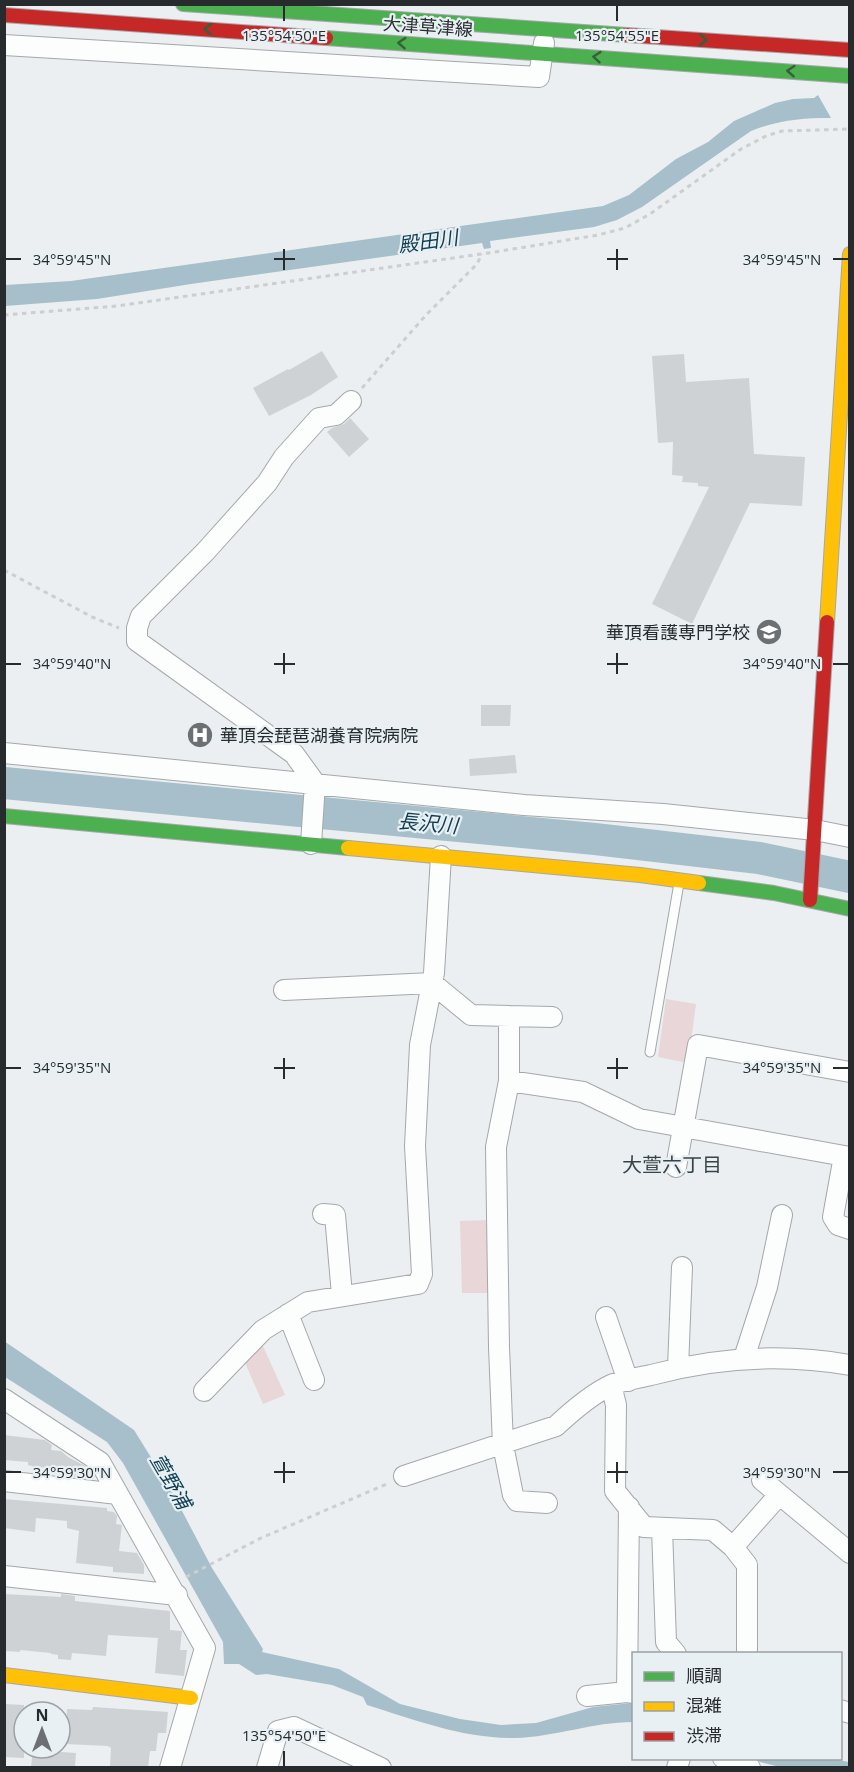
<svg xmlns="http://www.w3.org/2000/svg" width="854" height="1772" font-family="'Open Sans','Noto Sans JP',sans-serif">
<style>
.green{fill:#e8d6d8}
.water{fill:#a6bfca}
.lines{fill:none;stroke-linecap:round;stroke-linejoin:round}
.river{stroke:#a6bfca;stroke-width:32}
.building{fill:#cfd2d4}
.lane-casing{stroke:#a5a8aa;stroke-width:11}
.street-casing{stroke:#a5a8aa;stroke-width:22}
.fast-casing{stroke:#a5a8aa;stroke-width:16}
.slow-casing{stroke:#a5a8aa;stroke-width:16}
.jam-casing{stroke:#a5a8aa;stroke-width:16}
.path{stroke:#cccecf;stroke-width:3;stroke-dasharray:4.5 4.5;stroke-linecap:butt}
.lane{stroke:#fcfdfd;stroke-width:9}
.street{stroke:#fcfdfd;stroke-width:20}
.fast{stroke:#4caf50;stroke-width:14}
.slow{stroke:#ffc107;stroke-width:14}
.jam{stroke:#c62828;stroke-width:14}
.oneway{stroke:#36603b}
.ticks{fill:none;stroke:#282b2d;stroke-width:2}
.labels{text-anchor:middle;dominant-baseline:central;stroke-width:4.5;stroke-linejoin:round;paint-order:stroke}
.street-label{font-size:18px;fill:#282b2d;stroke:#e8f0f4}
.poi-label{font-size:18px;fill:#282b2d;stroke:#e8f0f4;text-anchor:end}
.water-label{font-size:20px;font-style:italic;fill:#0e3e51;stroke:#e8f0f4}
.neighbourhood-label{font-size:20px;fill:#3c4346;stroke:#e8f0f4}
.ticks-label{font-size:15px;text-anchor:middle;fill:#282b2d;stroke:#e8f0f4;stroke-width:4.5;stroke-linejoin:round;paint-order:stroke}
</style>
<rect width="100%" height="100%" fill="#ebeff1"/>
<path class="green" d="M666,999L696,1004L688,1063L658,1057Z
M489,1220L491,1293H462L460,1221Z
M263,1346L285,1395L263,1404L243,1358L256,1348Z"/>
<path class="water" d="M818,95L831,118C803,118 778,120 751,131L642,207L617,220L594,227L490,241L491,248L484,249L482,243L191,284L97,299L5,306V285L71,281L603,206L629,195L676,159L708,142L734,121L775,103L793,99L814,98Z
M4,1341L134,1430L170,1488L212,1568L263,1649L262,1652L339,1669L400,1704L460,1719L501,1725L536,1723L593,1707L631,1703L633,1704V1722C593,1722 555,1737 515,1738C465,1739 415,1720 367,1705L363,1697L332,1685L267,1674L256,1675L239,1664H224L223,1642L123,1463L107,1442L5,1377Z
M748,1759H832L849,1762V1767H780Z"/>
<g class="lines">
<path class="river" d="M4,783L595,839L759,858L850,877"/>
</g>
<path class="building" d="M322,351L338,377L311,395L269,416L253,388L288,369L289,370Z
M684,354L686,382L749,378L754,454L805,457L802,506L750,503L692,624L652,604L709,487L698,486V483L682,482L683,476L672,475L673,442L658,443L652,356Z
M350,418L369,439L349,457L327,432L332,428L344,424Z
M481,705H511L510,726H481Z
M515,755L517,773L470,776L469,759Z
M4,1435L45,1440L52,1445L51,1450L61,1451L68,1457L85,1466L84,1478L60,1475L61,1471L55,1470V1468L35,1467L28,1465V1462L4,1460Z
M4,1499L107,1508V1511L114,1512L117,1516L116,1524L122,1525L119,1551L137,1553L144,1565V1574L113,1572V1567L76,1563L79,1531L67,1528V1521L36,1518L35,1532L4,1528Z
M4,1594L61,1597V1594L75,1596V1601L170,1611V1630L182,1631L180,1650H187L184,1676L155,1673L158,1638L108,1635L106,1656L72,1653L71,1660L58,1659V1655L51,1654V1653L20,1650V1652L4,1651Z
M4,1704L24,1705V1758L4,1757Z
M93,1707L168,1712L166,1733H158L156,1751H150L148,1767H110L111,1748L108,1746L65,1744L67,1709L92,1710Z
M33,1750L76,1753L75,1767H31Z"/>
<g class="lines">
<g class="lane-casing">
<path id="lane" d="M650,1052L679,883"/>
</g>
<g class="street-casing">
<path id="street" d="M4,45L539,77L544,43
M4,753L524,805L663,814L815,830L850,837
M311,844L315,783L294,754L137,641V628L141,616L205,552L267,483L284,457L319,418L336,415L351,401
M284,990L432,983L471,1015L552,1017
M509,1016V1081L496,1147L499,1347L503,1445L513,1495L517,1501L547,1503
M509,1081L583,1092L639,1119L850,1157
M844,1156L833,1217L838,1225L850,1229
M676,1167L698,1045L850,1072
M323,1214L335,1215L342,1295
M288,1314L314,1380
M606,1317L628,1381
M744,1358L767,1287L782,1215
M678,1368L682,1267
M611,1385L616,1405L615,1491L644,1527L713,1530L733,1547L747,1565V1654
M204,1391L263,1330L308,1302L418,1284L422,1274L415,1146L420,1045L434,973L441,856
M4,1399L100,1462L205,1648L170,1768
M404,1476L556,1426C571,1412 592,1394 611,1385C623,1380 638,1378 651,1375C717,1357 781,1353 850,1365
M762,1480L850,1553
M4,1481L118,1494
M629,1507L627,1692L634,1693
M662,1528L666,1642L676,1654
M733,1547L779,1495
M4,1576L177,1595
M587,1696L627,1692
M840,1710L850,1713
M723,1758L750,1768
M267,1768L278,1731L294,1727L381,1768
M677,1768L680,1758"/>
</g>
<g class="fast-casing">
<path id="fast" d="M183,4L627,35
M326,38L850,76
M4,816L348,848
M699,883L774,893L850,909"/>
</g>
<g class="slow-casing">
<path id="slow" d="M827,622L850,254
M348,848L640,875L699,883
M4,1675L191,1698"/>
</g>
<g class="jam-casing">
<path id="jam" d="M4,15L326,38
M627,35L850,50
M810,900L827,622"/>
</g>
<path class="path" d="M4,315L117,306L495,252L598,235L625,228L650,214L741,149L766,136L782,131L850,129
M362,388L426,315L477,264L482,254
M4,570L92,617L119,628
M186,1577L261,1538L389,1483"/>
<use href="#lane" class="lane"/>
<use href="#street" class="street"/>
<use href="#fast" class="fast"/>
<use href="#slow" class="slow"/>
<use href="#jam" class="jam"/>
</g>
<defs><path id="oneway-chevron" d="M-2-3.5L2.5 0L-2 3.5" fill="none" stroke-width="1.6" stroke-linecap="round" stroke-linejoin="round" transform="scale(1.5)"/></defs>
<g class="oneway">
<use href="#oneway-chevron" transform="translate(208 29) rotate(-176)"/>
<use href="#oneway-chevron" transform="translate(703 40) rotate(4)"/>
<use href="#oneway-chevron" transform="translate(402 43) rotate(-176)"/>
<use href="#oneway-chevron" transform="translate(597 57) rotate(-175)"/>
<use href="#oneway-chevron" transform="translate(791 71) rotate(-176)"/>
</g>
<path class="ticks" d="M284,6V21M617,6V21M284,249V270M617,249V270M6,259H21M274,259H295M607,259H628M833,259H848M284,653V674M617,653V674M6,664H21M274,664H295M607,664H628M833,664H848M284,1058V1079M617,1058V1079M6,1068H21M274,1068H295M607,1068H628M833,1068H848M284,1462V1483M617,1462V1483M6,1472H21M274,1472H295M607,1472H628M833,1472H848M284,1751V1766"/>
<defs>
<g id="university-disc" transform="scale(1.35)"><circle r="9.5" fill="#6c7072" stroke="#e8f0f4"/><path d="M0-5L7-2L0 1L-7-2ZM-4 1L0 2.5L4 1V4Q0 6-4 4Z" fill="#fff"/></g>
<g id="hospital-disc" transform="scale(1.35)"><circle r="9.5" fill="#6c7072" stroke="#e8f0f4"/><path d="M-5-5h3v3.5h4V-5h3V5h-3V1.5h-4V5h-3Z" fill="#fff"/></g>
</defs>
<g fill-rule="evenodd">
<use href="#university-disc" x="769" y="632"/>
<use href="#hospital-disc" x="200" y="735"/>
</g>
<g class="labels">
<g class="street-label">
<text transform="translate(428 26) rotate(4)">大津草津線</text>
</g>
<g class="poi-label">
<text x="750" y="632">華頂看護専門学校</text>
<text x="220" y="735" text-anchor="start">華頂会琵琶湖養育院病院</text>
</g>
<g class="water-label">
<text transform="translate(428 241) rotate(-8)">殿田川</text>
<text transform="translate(428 823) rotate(5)">長沢川</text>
<text transform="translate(171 1481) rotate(60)">萱野浦</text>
</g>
<g class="neighbourhood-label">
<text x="672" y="1164">大萱六丁目</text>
</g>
</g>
<g class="ticks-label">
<text x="284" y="41">135°54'50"E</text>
<text x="617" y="41">135°54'55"E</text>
<text x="72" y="265">34°59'45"N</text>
<text x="782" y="265">34°59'45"N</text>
<text x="72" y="669">34°59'40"N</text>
<text x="782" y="669">34°59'40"N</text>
<text x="72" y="1073">34°59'35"N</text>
<text x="782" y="1073">34°59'35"N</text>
<text x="72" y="1478">34°59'30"N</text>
<text x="782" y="1478">34°59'30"N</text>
<text x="284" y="1741">135°54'50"E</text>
</g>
<rect width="854" height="1772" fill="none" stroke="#282b2d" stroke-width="12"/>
<rect x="632" y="1652" width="210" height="108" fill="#e8f0f4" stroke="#9ba1a4" stroke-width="1.5"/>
<rect x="644" y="1672" width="30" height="9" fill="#4caf50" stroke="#9ba1a4" stroke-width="1.5"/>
<text x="686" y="1682" font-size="18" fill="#282b2d">順調</text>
<rect x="644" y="1702" width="30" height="9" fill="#ffc107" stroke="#9ba1a4" stroke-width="1.5"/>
<text x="686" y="1712" font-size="18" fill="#282b2d">混雑</text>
<rect x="644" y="1732" width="30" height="9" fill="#c62828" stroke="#9ba1a4" stroke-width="1.5"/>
<text x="686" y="1742" font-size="18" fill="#282b2d">渋滞</text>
<g transform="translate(42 1730)"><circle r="28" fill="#e8f0f4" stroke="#9ba1a4" stroke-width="1.5"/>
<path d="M0-4.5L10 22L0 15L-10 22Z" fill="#6c7072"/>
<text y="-9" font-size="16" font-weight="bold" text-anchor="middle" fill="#282b2d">N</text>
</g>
</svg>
